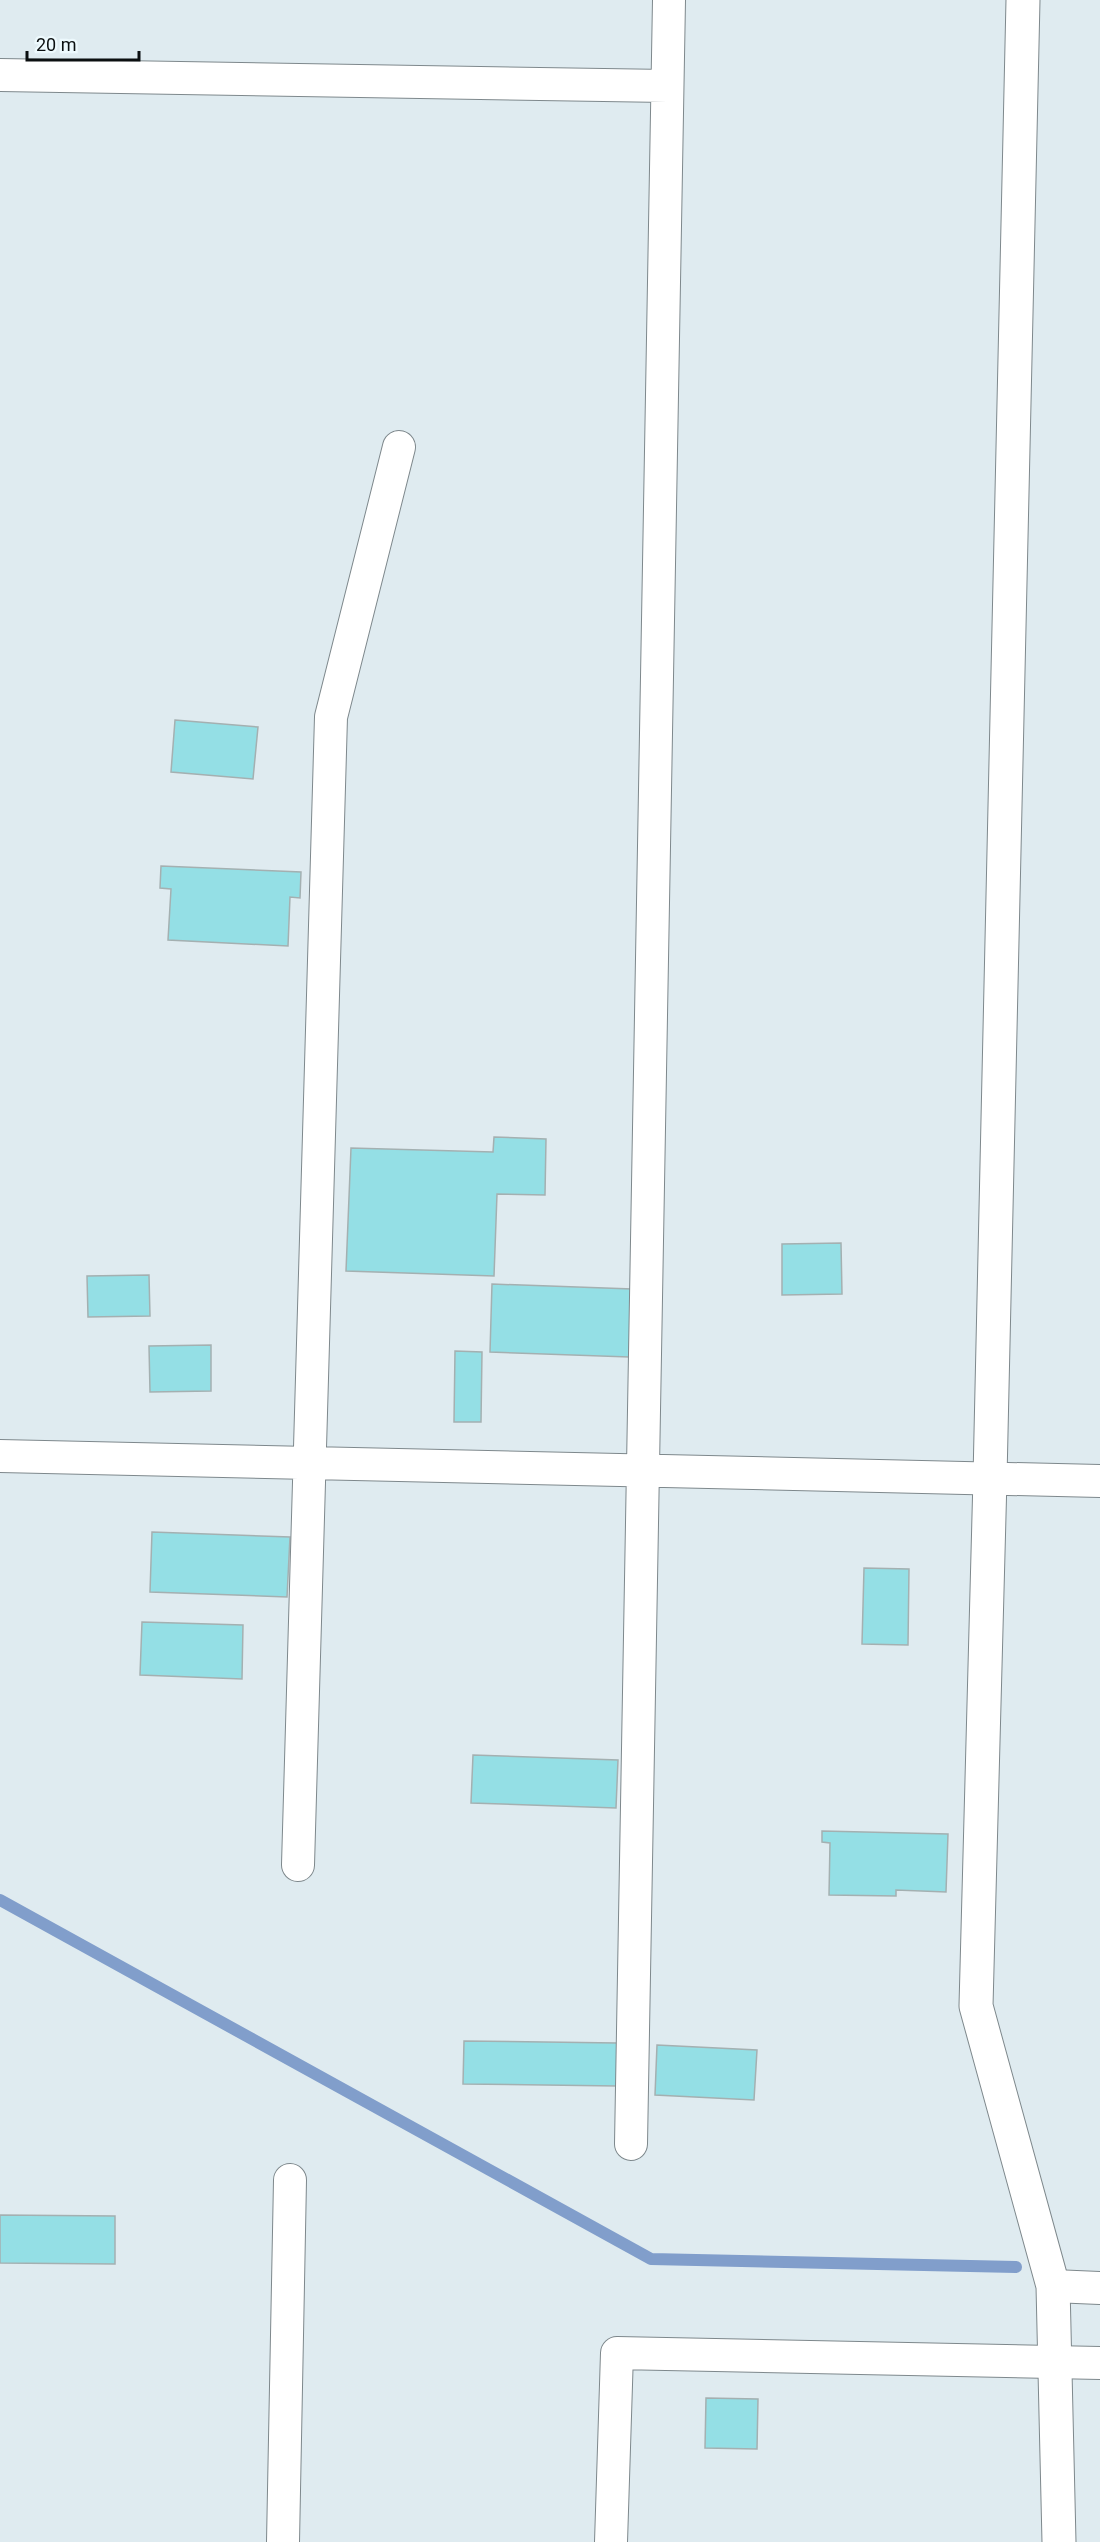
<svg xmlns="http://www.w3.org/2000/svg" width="1100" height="2542" font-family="Roboto,sans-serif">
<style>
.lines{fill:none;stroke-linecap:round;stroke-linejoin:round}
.stream{stroke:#819ecb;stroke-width:12}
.building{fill:#94dfe5;stroke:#a4b0b1;stroke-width:1.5}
.minor-casing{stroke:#7e888c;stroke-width:34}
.tertiary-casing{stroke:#7e888c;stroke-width:35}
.minor{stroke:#fff;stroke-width:32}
.tertiary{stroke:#fff;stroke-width:33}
</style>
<rect width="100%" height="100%" fill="#dfebf0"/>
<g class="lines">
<path class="stream" d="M0,1900L651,2259L1016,2267"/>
</g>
<path class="building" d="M175,720L258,727L253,779L171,772Z
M161,866L301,872L300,898L290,897L288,946L168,940L171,889L160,888Z
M494,1137L546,1139L545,1195L497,1194L494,1276L346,1271L351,1148L493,1152Z
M841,1243L842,1294L782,1295V1244Z
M149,1275L150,1316L88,1317L87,1276Z
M492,1284L632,1289L629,1357L490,1352Z
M211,1345V1391L150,1392L149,1346Z
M455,1351L482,1352L481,1422H454Z
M152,1532L290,1537L287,1597L150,1592Z
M864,1568L909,1569L908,1645L862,1644Z
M142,1622L243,1625L242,1679L140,1675Z
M473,1755L618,1760L616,1808L471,1803Z
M822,1831L948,1834L946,1892L896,1890V1896L829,1895L830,1843L822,1842Z
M464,2041L617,2043V2086L463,2084Z
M657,2045L757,2050L754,2100L655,2095Z
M0,2215L115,2216V2264L0,2263Z
M706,2398L758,2399L757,2449L705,2448Z"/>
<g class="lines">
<g class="minor-casing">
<path id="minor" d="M0,75L667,86
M0,1456L1100,1481
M298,1865L331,717L399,447
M631,2144L669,0
M1053,2286L1100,2288
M283,2542L290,2180
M611,2542L617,2353L1100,2363"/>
</g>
<g class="tertiary-casing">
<path id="tertiary" d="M1023,0L990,1478L976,2006L1053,2286L1059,2542"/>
</g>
<use href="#minor" class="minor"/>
<use href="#tertiary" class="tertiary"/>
</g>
<path d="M27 51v9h112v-9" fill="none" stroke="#0b0f10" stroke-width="3"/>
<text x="36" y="51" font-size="18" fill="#0b0f10" stroke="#edf9fd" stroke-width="4.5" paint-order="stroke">20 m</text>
</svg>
